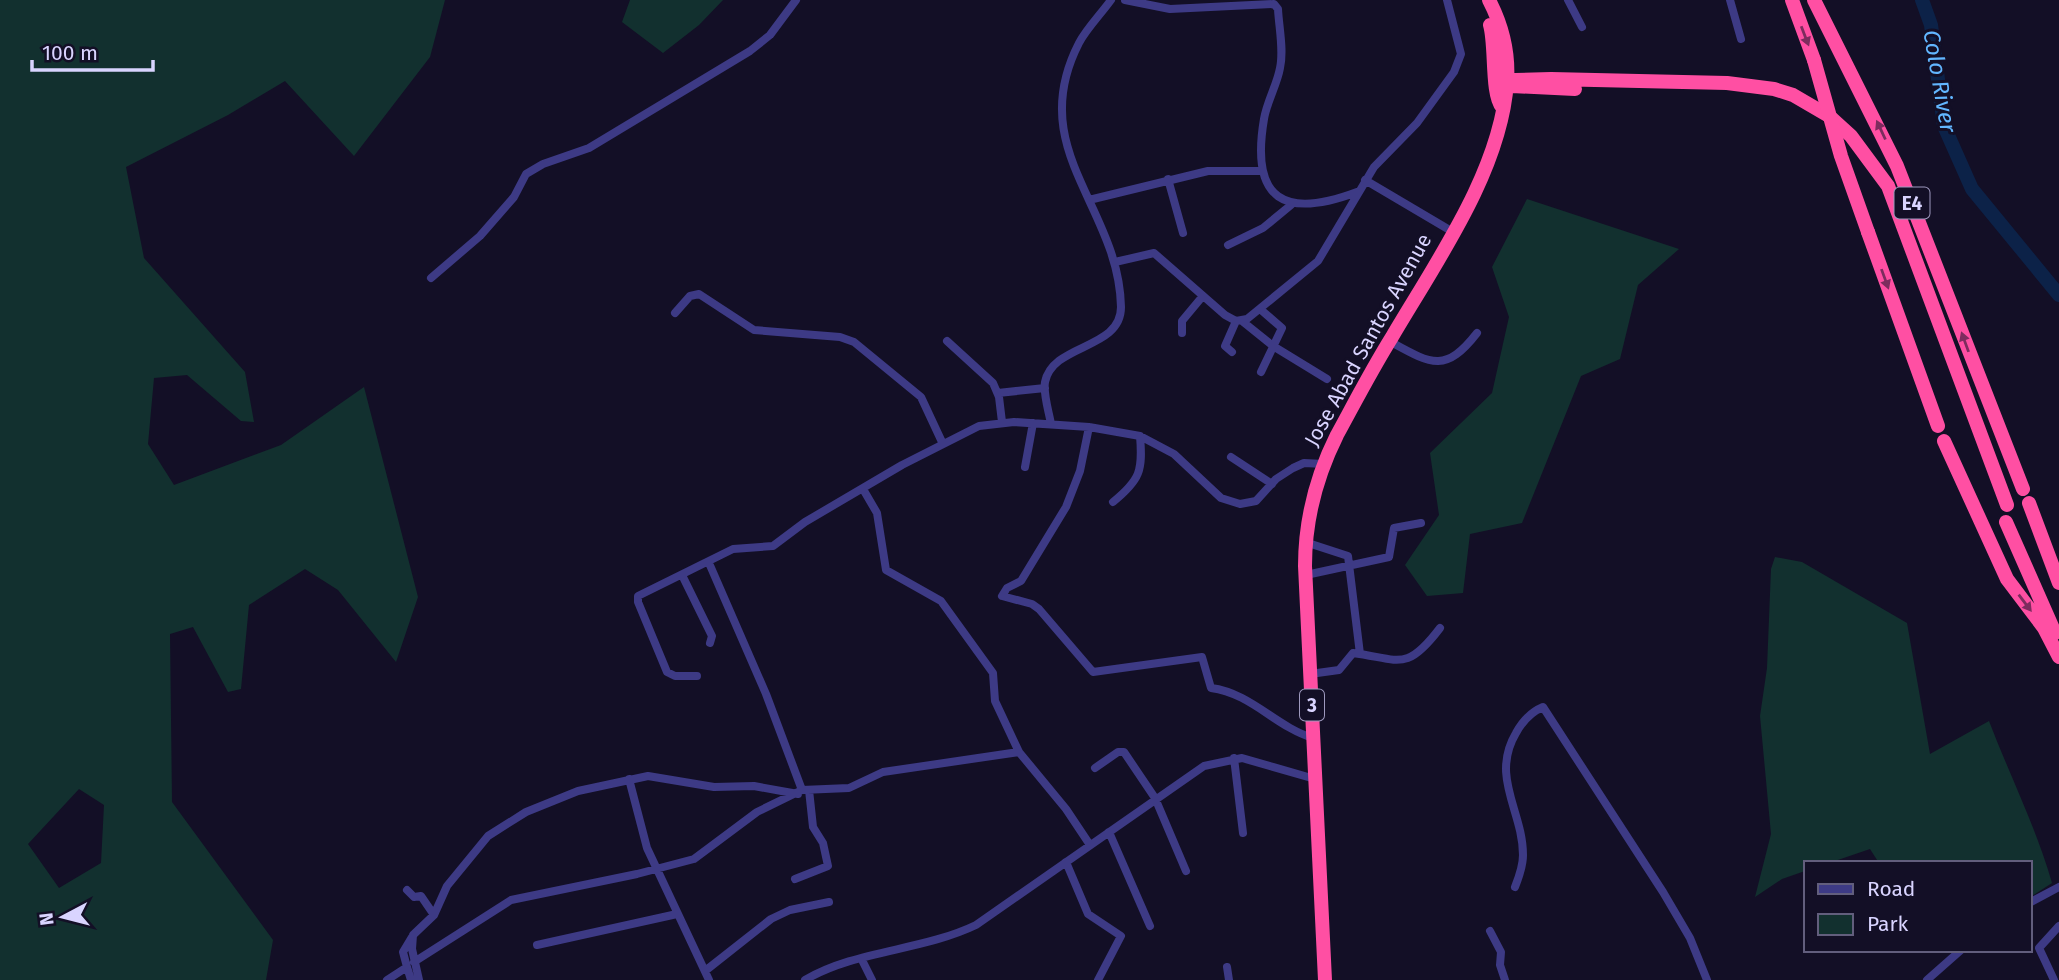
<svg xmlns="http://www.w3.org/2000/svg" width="2059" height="980" font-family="'Fira Sans',sans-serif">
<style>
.green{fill:#12302f;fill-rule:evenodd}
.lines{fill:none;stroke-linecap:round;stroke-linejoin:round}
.river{stroke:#0c2248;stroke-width:14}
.street{stroke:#3d3a85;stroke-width:8}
.highway{stroke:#ff4fa3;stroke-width:14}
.highway-bridge{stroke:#ff4fa3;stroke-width:14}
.oneway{fill:#7d2c5e}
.labels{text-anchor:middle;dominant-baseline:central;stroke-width:6;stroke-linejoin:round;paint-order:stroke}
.shield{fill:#130f26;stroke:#9e99be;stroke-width:2}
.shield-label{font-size:19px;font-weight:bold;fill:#d9d4ff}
.street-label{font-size:21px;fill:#d9d4ff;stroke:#130f26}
.water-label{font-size:23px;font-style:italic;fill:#62b6ff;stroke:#130f26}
</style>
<rect width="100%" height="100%" fill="#130f26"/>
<path class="green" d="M0,0H445L430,57L354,156L285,81L228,115L126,167L144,258L245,372L254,422L241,421L187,375L154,378L148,444L174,485L281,445L364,387L418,597L396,662L338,590L305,569L249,605L241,689L228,692L193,627L170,634L172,802L273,940L266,980H0ZM79,789L104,805L101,863L59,888L28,844Z
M630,0H723L699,25L663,53L622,22Z
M1527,199L1679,249L1638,285L1620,359L1581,376L1522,523L1470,534L1463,593L1427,596L1405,565L1439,515L1430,453L1492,393L1509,317L1492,267Z
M1775,557L1802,562L1907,623L1930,754L1989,721C2010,776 2036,827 2052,883L2029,898V863H1879L1870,849L1829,863H1805V871L1782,879L1755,897L1771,834L1760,716L1767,668L1771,569Z"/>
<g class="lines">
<path class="river" d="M1922,0L1931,25L1944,126L1972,189L2059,295"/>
<path class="street" d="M1125,0L1170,9L1274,4L1278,9C1279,28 1284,50 1280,68C1277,85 1267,101 1264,119C1250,201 1285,219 1357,192
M1568,0L1582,27
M1730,0L1741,39
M1168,179L1183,233
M1365,180L1453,232
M1089,200L1208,171H1263
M1228,245L1263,228L1291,205
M1115,262L1154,253L1225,315L1236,321L1247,319L1318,261L1374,167L1417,123L1454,72L1461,54L1447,0
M431,278L480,236L514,197L526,174L543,164L589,148L750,51L770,35L796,0
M1260,309L1282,328L1261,372
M675,313L690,296L699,294L754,330L840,337L854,342L921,397L942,442
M1242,321L1273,346L1327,379
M1182,333V321L1202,297
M947,341L993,383L999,397L1002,422
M1389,341C1431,364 1445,374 1477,333
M1232,352L1225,346L1236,321
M998,393L1045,388
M1051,424C1049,412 1043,394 1045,382C1053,343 1121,350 1121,307C1119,206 1024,150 1079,43C1087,28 1101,14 1111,0
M1089,427L1080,471L1066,507L1021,581L1007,588L1002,596L1032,604L1039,609L1093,672L1202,657L1211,688C1251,693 1276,727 1313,738
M1231,457L1272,484
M1025,467L1033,423
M863,489L877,513L886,570L941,601L993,673L995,701L1019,752L1066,809L1090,845
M1113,502C1140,480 1143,471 1140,436
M1305,542L1348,556L1360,654
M709,563L766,694L802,790
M682,575L712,636L710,643
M1306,575L1389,557L1394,528L1421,523
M1310,674L1339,670L1353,653C1399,659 1406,673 1440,628
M697,676H675L667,672L638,602V596L733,549L773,546L805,522L902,465L979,426L1014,422L1089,427L1140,436L1174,454L1221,498L1240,504L1256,501L1276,479L1293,468L1304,463L1324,464
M1234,758L1243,833
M1095,768L1118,752H1124L1155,798L1186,871
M629,779L647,848L709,980
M1109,832L1150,926
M1066,862L1088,914L1121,936L1098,980
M795,879L828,866L823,843L813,827L809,790
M1515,887C1519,877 1523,866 1523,855C1523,811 1490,777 1516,733C1522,722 1531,712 1543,707L1663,892L1690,938L1707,980
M407,890L414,897L421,896L434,915
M2029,903L2059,887
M1490,931L1501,952L1500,965L1505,980
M537,945L677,914
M862,960L872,980
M414,962L511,900L637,874L694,859L757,812L802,790L849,788L883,772L1019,752
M407,967L411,980
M1227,967L1229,980
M705,971L771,919L790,910L829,902
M387,980L407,967L403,952L412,937
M419,980L412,949L413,935L434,915L447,886L488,836L526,812L578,791L648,776L714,787L754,786L798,794
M805,980C856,950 922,951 976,925L1204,766L1242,758L1315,779
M1927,980L1961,950
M2054,980L2039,948L2059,926"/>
<path class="highway" d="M1792,0L1814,60
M1814,0L1897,166L2023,489
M1490,25C1496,45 1491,94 1502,107
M1507,84L1515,80L1551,79L1727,83L1774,89L1793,95L1829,116L1851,136L1888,186L2007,505
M1512,86L1575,89
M1868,232L1938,426
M1944,441L2007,579L2044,628L2059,657
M2029,503L2059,583
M2006,522L2055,633
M1325,980L1305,566C1305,518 1316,477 1337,435C1355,402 1372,369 1392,337C1436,262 1501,171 1507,82C1509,54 1502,25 1489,0"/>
<path class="highway-bridge" d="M1814,60L1841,156L1868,232"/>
</g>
<defs><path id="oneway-solid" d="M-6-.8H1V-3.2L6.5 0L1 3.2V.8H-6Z" transform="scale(1.75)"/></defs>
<g class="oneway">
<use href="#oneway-solid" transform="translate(1805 36) rotate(69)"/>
<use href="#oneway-solid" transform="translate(1881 130) rotate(-115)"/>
<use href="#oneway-solid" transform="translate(1885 279) rotate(70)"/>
<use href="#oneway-solid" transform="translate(1965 342) rotate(-110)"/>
<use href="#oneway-solid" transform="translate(2025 603) rotate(53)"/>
</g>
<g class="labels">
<g class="shield">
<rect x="1894.5" y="187.5" width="35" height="31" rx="5"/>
<rect x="1300" y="689.5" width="24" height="31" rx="5"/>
</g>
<g class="shield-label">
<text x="1912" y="203">E4</text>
<text x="1312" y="705">3</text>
</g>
<g class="street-label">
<text transform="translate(1368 340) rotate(-61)">Jose Abad Santos Avenue</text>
</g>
<g class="water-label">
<text transform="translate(1940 81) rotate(80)">Colo River</text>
</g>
</g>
<rect x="1804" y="861" width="228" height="91" fill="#130f26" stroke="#625e7d" stroke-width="2"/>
<rect x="1818" y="884" width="35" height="10" fill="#3d3a85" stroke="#625e7d" stroke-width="2"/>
<text x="1867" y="896" font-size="21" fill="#d9d4ff">Road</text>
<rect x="1818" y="914" width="35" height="21" fill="#12302f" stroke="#625e7d" stroke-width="2"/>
<text x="1867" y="931" font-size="21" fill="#d9d4ff">Park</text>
<g transform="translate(63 917) rotate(263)" stroke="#130f26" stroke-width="5" paint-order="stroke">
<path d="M0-5L12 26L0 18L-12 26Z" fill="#d9d4ff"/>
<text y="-10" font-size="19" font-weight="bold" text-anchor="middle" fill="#d9d4ff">N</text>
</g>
<path d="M32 60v10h121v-10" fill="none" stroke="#d9d4ff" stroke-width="3.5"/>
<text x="42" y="60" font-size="21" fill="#d9d4ff" stroke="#130f26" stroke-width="5" paint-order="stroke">100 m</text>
</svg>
